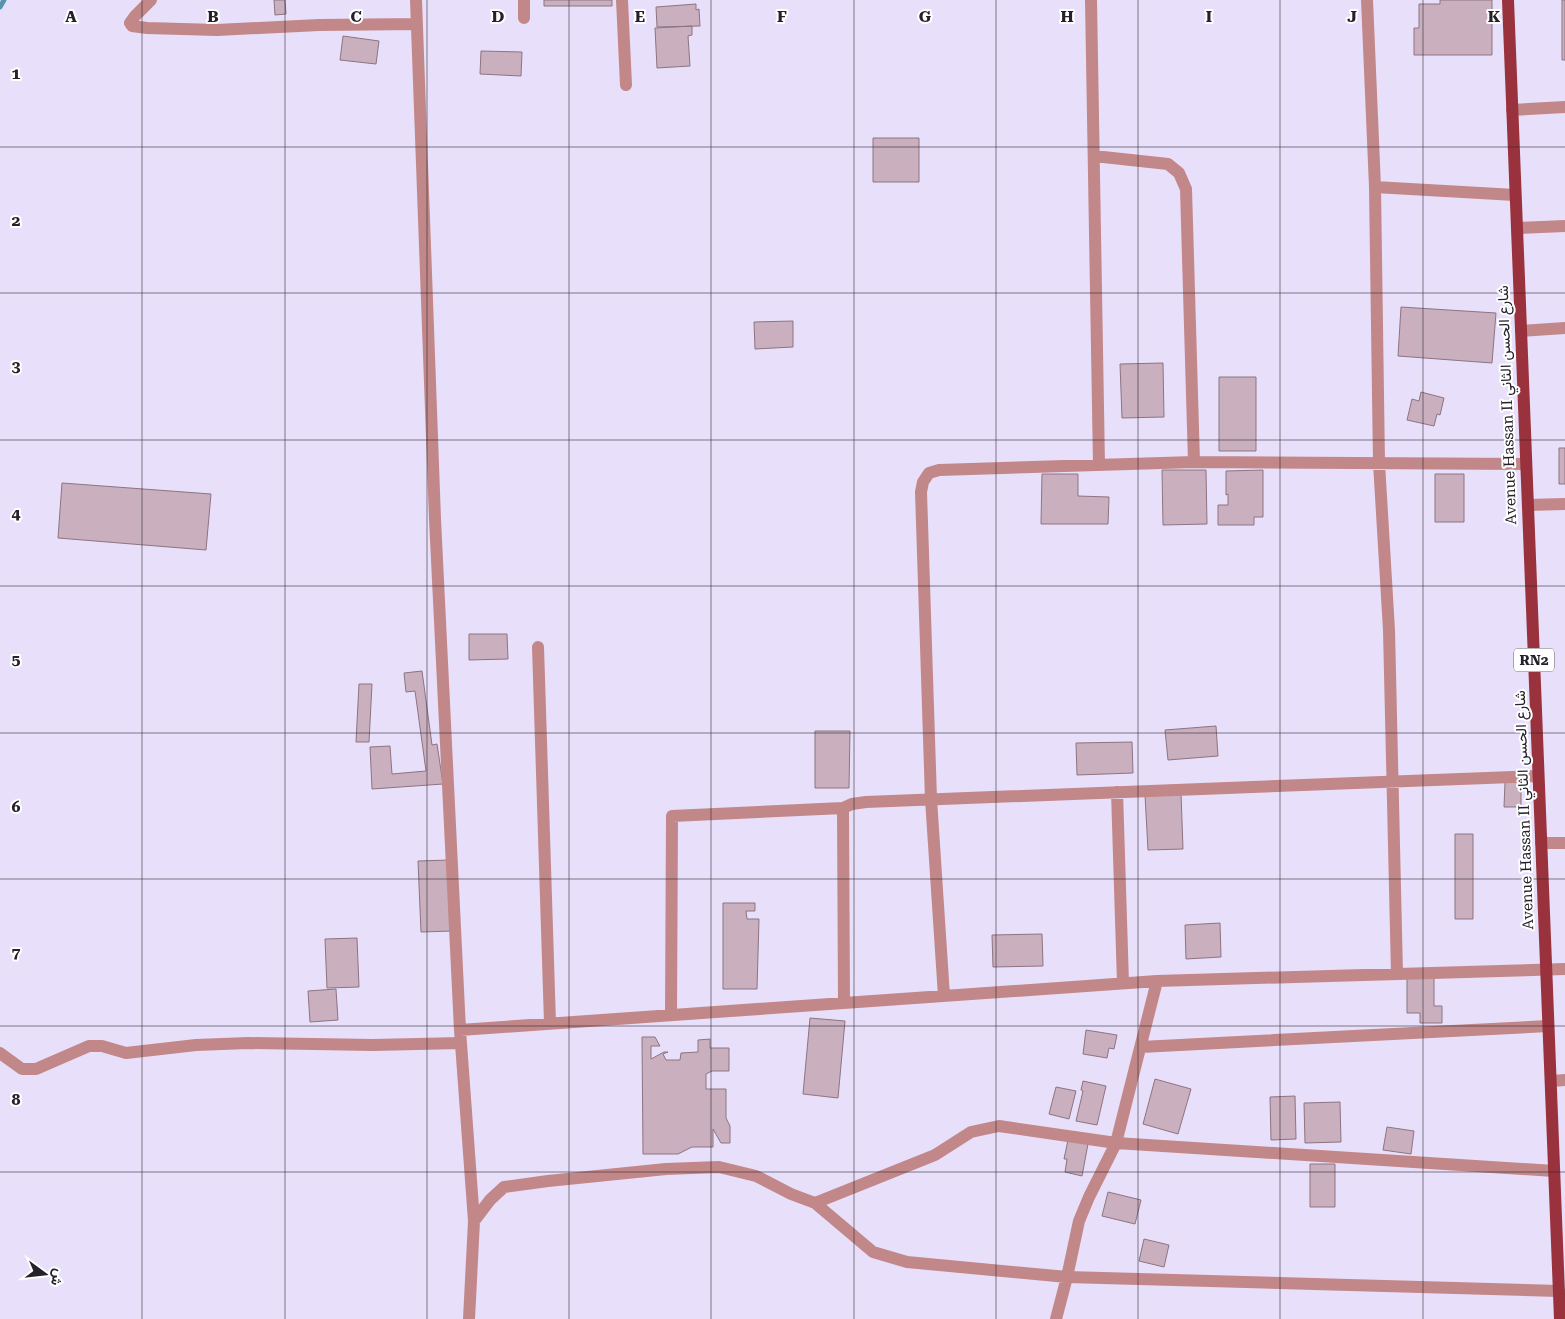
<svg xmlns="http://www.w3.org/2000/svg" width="1565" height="1319" font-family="'Roboto Serif',Vazirmatn,serif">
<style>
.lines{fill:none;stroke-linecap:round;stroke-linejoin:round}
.stream{stroke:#5495ae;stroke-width:5}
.building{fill:#caafbe;stroke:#8d7482}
.minor{stroke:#c28788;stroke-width:12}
.primary{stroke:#99323c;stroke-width:12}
.grid{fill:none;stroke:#24212a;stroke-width:1;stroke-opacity:0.55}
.labels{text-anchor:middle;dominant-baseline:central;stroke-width:4;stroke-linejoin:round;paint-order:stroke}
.shield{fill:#fff;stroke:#66646a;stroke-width:1}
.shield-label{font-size:14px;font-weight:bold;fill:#24212a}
.street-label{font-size:15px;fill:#24212a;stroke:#fff}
.grid-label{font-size:16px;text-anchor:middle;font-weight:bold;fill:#24212a;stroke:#fff;stroke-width:4;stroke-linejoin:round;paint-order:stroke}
</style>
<rect width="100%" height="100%" fill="#e8dffa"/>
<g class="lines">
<path class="stream" d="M0,7L4,0"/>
</g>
<path class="building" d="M274,0H285L286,14L275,15Z
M544,0H612V6H544Z
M1440,0H1492V55H1414V28H1419V4H1440Z
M1562,0H1565V60H1562Z
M696,4V10L699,9L700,26L657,27L656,7Z
M692,26V35L688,36L690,66L657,68L655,28Z
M343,36L379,41L376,64L340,60Z
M481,51L522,52L521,76L480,74Z
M873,138H919V182H873Z
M1401,307L1496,313L1492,363L1398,356Z
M793,321V347L755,349L754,322Z
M1163,363L1164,417L1122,418L1120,364Z
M1219,377H1256V451H1219Z
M1421,392L1444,398L1440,415L1437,414L1434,426L1407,420L1412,399L1419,401Z
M1559,448H1565V484H1559Z
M1162,470H1206L1207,524L1163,525Z
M1263,470V517H1254V525H1218V505H1228V494L1226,495V471Z
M1042,474H1078V496L1109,497L1108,524H1041Z
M1435,474H1464V522H1435Z
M62,483L211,494L206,550L58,538Z
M469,634H507L508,659L469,660Z
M422,671L432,745L437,744L443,784L372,789L370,747L390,746L392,774L426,771L415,691L406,692L404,673Z
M359,684H372L369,742H356Z
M1216,726L1218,756L1168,760L1165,730Z
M815,731H850L849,788H815Z
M1132,742L1133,773L1077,775L1076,743Z
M1505,782H1521V807H1504Z
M1181,793L1183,849L1148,850L1145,795Z
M1455,834H1473V919H1455Z
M450,860L453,931L421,932L418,861Z
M723,903H755V911H746L747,919H759L757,989H723Z
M1220,923L1221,957L1186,959L1185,925Z
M1042,934L1043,966L993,967L992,935Z
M357,938L359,987L327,988L325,939Z
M1407,978H1434V1006H1442V1023H1420V1013H1407Z
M336,989L338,1020L310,1022L308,991Z
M810,1018L845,1021L838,1098L803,1094Z
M1086,1030L1117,1035L1114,1049L1109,1048L1107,1058L1083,1054Z
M642,1037H655L660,1046H651V1059L664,1052H668L663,1054L666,1060H680L681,1053L698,1052V1040L710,1039V1048H729V1071H712L706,1074V1089H726V1118L730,1126V1143H721L713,1129V1147H692L678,1154H643Z
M1155,1079L1191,1089L1178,1134L1143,1124Z
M1083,1081L1106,1086L1097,1125L1076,1121L1083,1091L1081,1090Z
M1056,1087L1076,1091L1069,1119L1049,1114Z
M1295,1096L1296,1139L1271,1140L1270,1097Z
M1340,1102L1341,1142L1305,1143L1304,1103Z
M1387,1127L1414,1131L1411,1154L1383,1150Z
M1068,1140L1088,1144L1082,1176L1065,1172L1067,1159H1064Z
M1310,1164H1335V1207H1310Z
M1108,1192L1141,1200L1135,1224L1102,1216Z
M1144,1239L1169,1245L1164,1267L1139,1261Z"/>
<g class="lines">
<path class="minor" d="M151,0L135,16L130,23L132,26L147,28L217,30L319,25L417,24
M416,0L435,519L460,1030L474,1221L469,1319
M524,0V18
M622,0L626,85
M1091,0L1099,465
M1367,0L1375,187L1379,463L1389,630L1397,974
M1512,110L1565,107
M1094,156L1168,164L1179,173L1186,189L1194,462
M1375,187L1515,195
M1517,228L1565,226
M1521,331L1565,328
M1528,505L1565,504
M538,647L550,1023
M1117,792L1123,983
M843,808L844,1003
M1541,843H1565
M1157,981L1116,1143L1089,1197L1079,1221L1067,1277L1559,1291
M944,996L931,799L921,492L923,482L929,473L939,470L1194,462L1526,464
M671,1015L672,816L843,808L852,804L866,802L1538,776
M460,1030L1157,981L1565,969
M1141,1047L1548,1026
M0,1053L22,1069H36L89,1046H102L126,1053L196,1045L248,1043L373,1045L461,1043
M1552,1081L1565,1080
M815,1203L935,1155L971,1132L999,1126L1116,1143L1554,1171
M474,1221L490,1200L504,1187L548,1181L666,1169L719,1167L756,1176L791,1194L815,1203L873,1252L907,1262L1067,1277L1056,1319"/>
<path class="primary" d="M1508,0L1560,1319"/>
</g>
<path class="grid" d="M142,0V1319M285,0V1319M427,0V1319M569,0V1319M711,0V1319M854,0V1319M996,0V1319M1138,0V1319M1280,0V1319M1423,0V1319M0,147H1565M0,293H1565M0,440H1565M0,586H1565M0,733H1565M0,879H1565M0,1026H1565M0,1172H1565"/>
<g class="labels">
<rect class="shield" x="1514" y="648.5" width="40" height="23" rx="4"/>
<g class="shield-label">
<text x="1534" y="660">RN2</text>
</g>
<g class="street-label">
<text transform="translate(1507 405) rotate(-92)">Avenue Hassan II شارع الحسن الثاني</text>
<text transform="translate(1524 810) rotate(-92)">Avenue Hassan II شارع الحسن الثاني</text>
</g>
</g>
<g class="grid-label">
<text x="71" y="22">A</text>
<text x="213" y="22">B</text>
<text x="356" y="22">C</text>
<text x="498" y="22">D</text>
<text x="640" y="22">E</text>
<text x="782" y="22">F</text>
<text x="925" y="22">G</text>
<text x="1067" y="22">H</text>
<text x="1209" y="22">I</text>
<text x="1352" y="22">J</text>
<text x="1494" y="22">K</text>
<text x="16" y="79">1</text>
<text x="16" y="226">2</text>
<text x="16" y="372">3</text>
<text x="16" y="519">4</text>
<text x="16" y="665">5</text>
<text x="16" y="812">6</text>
<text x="16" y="958">7</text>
<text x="16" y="1105">8</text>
</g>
<g transform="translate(45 1274) rotate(105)" stroke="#ffffff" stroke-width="4" paint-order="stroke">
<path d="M0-4L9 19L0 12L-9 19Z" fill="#24212a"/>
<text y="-8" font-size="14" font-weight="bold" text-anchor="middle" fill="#24212a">ش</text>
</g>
</svg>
